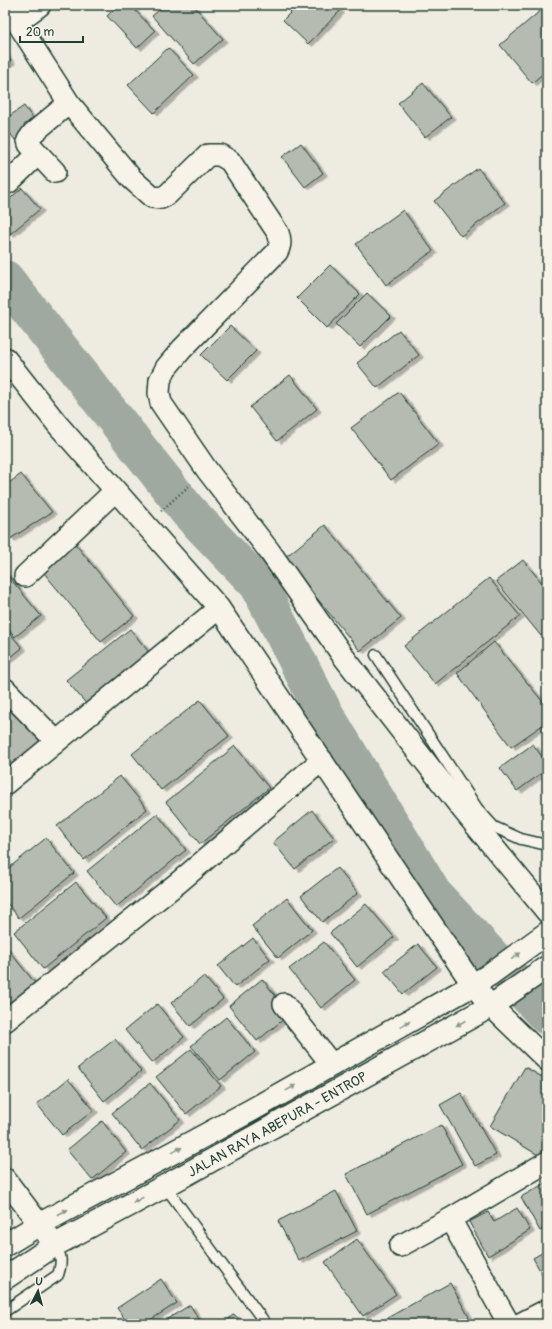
<svg xmlns="http://www.w3.org/2000/svg" width="552" height="1329" font-family="Pangolin,sans-serif">
<style>
.lines{fill:none;stroke-linecap:round;stroke-linejoin:round}
.river{stroke:#9fa99f;stroke-width:38}
.building{fill:#b5bbb0;stroke:#1f3d34;filter:url(#shadow)}
.lane-casing{stroke:#1f3d34;stroke-width:13}
.street-casing{stroke:#1f3d34;stroke-width:24}
.highway-casing{stroke:#1f3d34;stroke-width:25}
.path{stroke:#1f3d34;stroke-width:2.5;stroke-dasharray:1 3;stroke-linecap:butt}
.lane{stroke:#f7f3e8;stroke-width:10}
.street{stroke:#f7f3e8;stroke-width:21}
.highway{stroke:#f7f3e8;stroke-width:22}
.oneway{fill:#8b988e}
.labels{text-anchor:middle;dominant-baseline:central;stroke-width:3;stroke-linejoin:round;paint-order:stroke}
.street-label{font-size:14px;fill:#1f3d34;stroke:#f7f3e8}
</style>
<defs>
<filter id="shadow"><feDropShadow dx="4.5" dy="2.5" stdDeviation="0" flood-color="#0004"/></filter>
</defs>
<rect width="100%" height="100%" fill="#eeece1"/>
<filter id="ink" filterUnits="userSpaceOnUse"><feTurbulence type="fractalNoise" baseFrequency=".025" numOctaves="2"/><feDisplacementMap in="SourceGraphic" scale="8" xChannelSelector="R" yChannelSelector="G"/><feConvolveMatrix kernelMatrix="1 2 1 2 8 2 1 2 1" color-interpolation-filters="sRGB"/></filter>
<g filter="url(#ink)">
<g class="lines">
<path class="river" d="M5,279L188,511L258,584L323,711L433,894L547,1016"/>
</g>
<path class="building" d="M118,5H130L155,31L137,48L107,16Z
M165,5H193L223,39L194,64L152,16Z
M298,5H334L340,11L308,44L283,20Z
M547,5V70L532,83L500,45Z
M168,48L194,75L154,113L128,85Z
M5,54L11,61L5,66Z
M423,83L451,117L425,137L398,103Z
M24,106L37,124L15,140L5,127V119Z
M301,143L323,173L305,187L282,157Z
M478,168L505,203L461,236L434,201Z
M22,188L40,209L10,234L5,229V203Z
M403,210L433,251L386,285L356,244Z
M330,265L360,294L327,328L297,298Z
M367,293L391,316L360,347L336,324Z
M230,326L256,351L227,380L201,355Z
M399,330L419,355L377,388L357,363Z
M290,375L317,409L277,441L250,407Z
M399,392L439,444L391,480L351,428Z
M21,474L52,512L10,539L5,533V486Z
M325,525L401,618L360,651L284,558Z
M72,540L134,616L101,642L39,567Z
M523,560L547,589V630L541,636L496,581Z
M5,572L41,616L15,637L5,624Z
M489,578L520,616L435,684L404,646Z
M5,627L22,648L5,662Z
M130,629L152,656L89,707L66,680Z
M494,642L547,707V722L511,747L457,673Z
M200,700L229,736L161,790L132,754Z
M13,707L41,741L5,770V713Z
M533,744L547,764V769L517,791L500,768Z
M235,746L269,788L200,844L166,802Z
M120,776L147,809L84,860L57,826Z
M312,810L334,838L295,869L273,842Z
M157,814L186,850L116,907L87,871Z
M46,838L74,873L19,918L5,901V871Z
M337,868L358,893L322,922L301,896Z
M76,882L106,918L43,969L14,932Z
M287,898L312,930L278,958L252,926Z
M366,904L394,937L357,967L330,933Z
M253,938L270,959L235,987L218,966Z
M324,942L355,980L321,1008L289,969Z
M418,944L437,967L403,994L384,971Z
M5,946L35,983L5,1007Z
M204,976L223,999L190,1026L171,1003Z
M262,979L290,1014L257,1041L229,1006Z
M157,1004L184,1037L152,1063L125,1030Z
M226,1017L255,1052L220,1080L191,1046Z
M115,1039L141,1071L104,1101L78,1068Z
M191,1049L221,1086L186,1114L156,1077Z
M525,1067L547,1080V1151L543,1158L490,1126Z
M68,1079L94,1110L62,1135L37,1104Z
M150,1083L180,1120L142,1150L112,1113Z
M461,1093L496,1155L475,1166L440,1105Z
M102,1121L126,1152L92,1180L67,1150Z
M441,1125L462,1164L367,1214L346,1174Z
M547,1182V1227L540,1231L521,1197Z
M336,1191L357,1231L299,1261L278,1221Z
M517,1208L530,1230L488,1256L469,1222L488,1212L494,1222Z
M357,1239L396,1294L363,1316L325,1262Z
M547,1250V1283L533,1258Z
M161,1279L177,1303L144,1324H128L117,1308Z
M450,1283L469,1317L457,1324H381L380,1322Z
M190,1305L202,1324H159Z
M234,1314L243,1324H223Z
M80,1319L84,1324H73Z"/>
<g class="lines">
<g class="lane-casing">
<path id="lane" d="M376,655L477,808L494,827L521,839L547,845
M165,1186L220,1262L266,1324
M5,1311L58,1275C62,1263 62,1256 55,1245"/>
</g>
<g class="street-casing">
<path id="street" d="M5,6L17,22L69,103L132,179L152,197L161,198L167,195L208,155H220L230,161L278,233C281,240 281,245 277,252L182,349L166,368L160,380L159,393L161,403L207,470L270,552L343,656L463,810L547,912
M17,22L40,5
M55,172L29,144L28,140L33,133L69,103
M5,184L9,182L38,154
M5,358L58,425L219,608L473,985L491,1006L547,1060
M25,576L115,491
M5,689L56,741
M5,784L219,608
M284,1004L332,1065
M5,1021L179,882L322,760
M5,1179L55,1245
M450,1219L509,1324
M400,1246L450,1219L547,1162
M520,1324L547,1310"/>
</g>
<g class="highway-casing">
<g id="highway">
<path d="M5,1245L40,1224L250,1111L473,985L489,975L547,933"/>
<path id="s1" d="M5,1278L55,1245L165,1186L491,1006L547,967"/>
</g>
</g>
<path class="path" d="M161,511L191,484"/>
<use href="#lane" class="lane"/>
<use href="#street" class="street"/>
<use href="#highway" class="highway"/>
</g>
<defs><path id="oneway-solid" d="M-6-.8H1V-3.2L6.5 0L1 3.2V.8H-6Z"/></defs>
<g class="oneway">
<use href="#oneway-solid" transform="translate(516 956) rotate(-36)"/>
<use href="#oneway-solid" transform="translate(461 1023) rotate(151)"/>
<use href="#oneway-solid" transform="translate(405 1024) rotate(-29)"/>
<use href="#oneway-solid" transform="translate(291 1088) rotate(-29)"/>
<use href="#oneway-solid" transform="translate(177 1150) rotate(-28)"/>
<use href="#oneway-solid" transform="translate(138 1200) rotate(152)"/>
<use href="#oneway-solid" transform="translate(63 1212) rotate(-28)"/>
</g>
</g>
<g class="labels">
<g class="street-label">
<text stroke="none"><textPath href="#s1" startOffset="313">JALAN RAYA ABEPURA - ENTROP</textPath></text>
</g>
</g>
<rect width="552" height="1329" fill="none" stroke="#f7f3e8" stroke-width="20"/>
<rect x="10" y="10" width="532" height="1309" fill="none" stroke="#1f3d34" stroke-width="1.5" filter="url(#ink)"/>
<g transform="translate(38 1291) rotate(6)" stroke="#f7f3e8" stroke-width="3" paint-order="stroke">
<path d="M0-3L7 15L0 10L-7 15Z" fill="#1f3d34"/>
<text y="-6" font-size="11" font-weight="bold" text-anchor="middle" fill="#1f3d34">U</text>
</g>
<path d="M20 36v6h63v-6" fill="none" stroke="#1f3d34" stroke-width="2"/>
<text x="26" y="36" font-size="12" fill="#1f3d34" stroke="#f7f3e8" stroke-width="3" paint-order="stroke">20 m</text>
</svg>
